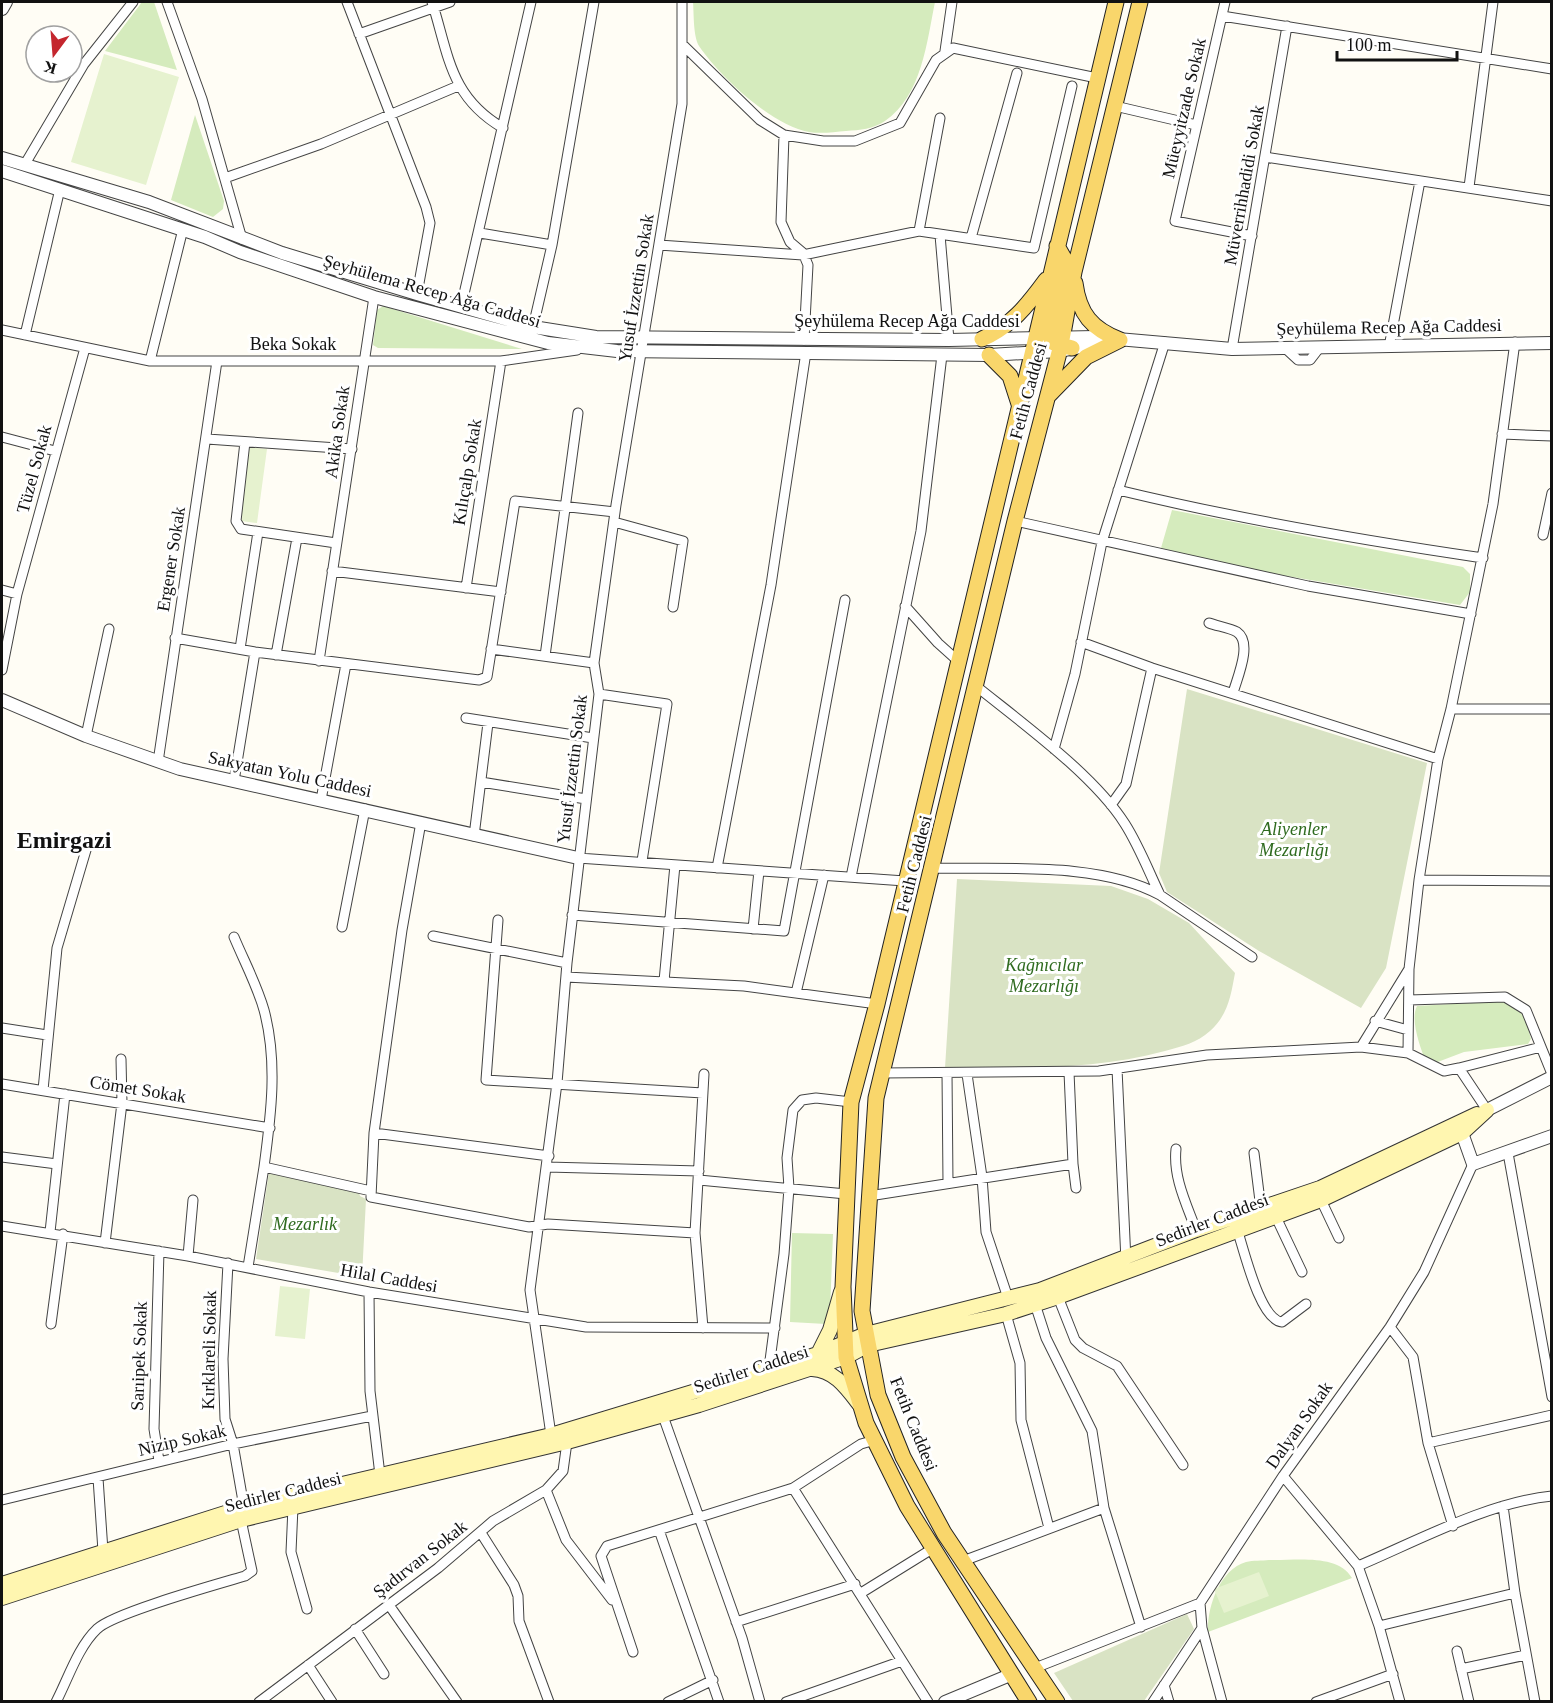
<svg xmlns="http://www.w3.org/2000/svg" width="1553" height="1703" font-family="Georgia,serif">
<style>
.green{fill:#d5ebbd}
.cemetery{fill:#d9e3c4}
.pitch{fill:#e6f2cf}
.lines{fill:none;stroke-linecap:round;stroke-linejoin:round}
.minor-casing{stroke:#444;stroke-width:11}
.tertiary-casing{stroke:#444;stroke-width:14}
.secondary-casing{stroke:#333;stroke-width:16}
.primary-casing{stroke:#222;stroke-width:17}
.minor{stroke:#fff;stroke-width:9}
.tertiary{stroke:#fff;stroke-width:12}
.secondary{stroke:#fff6b0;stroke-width:14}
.primary{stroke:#f9d66b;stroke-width:15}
.labels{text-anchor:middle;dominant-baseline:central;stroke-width:6;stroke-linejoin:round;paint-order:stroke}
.street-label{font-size:18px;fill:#111;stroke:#fff}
.park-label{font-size:18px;font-style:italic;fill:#2f6b1f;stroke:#fff}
.district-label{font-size:24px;font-weight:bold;fill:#111;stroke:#fff}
</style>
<rect width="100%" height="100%" fill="#fffdf5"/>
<path class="green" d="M142,2H154L177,70L105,51Z
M693,2H935C927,41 922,96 885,121C873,129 860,130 846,131C834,132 821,134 809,132C773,126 720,77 699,46C693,36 694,14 693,2Z
M195,115L224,201L223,209L213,217L171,200Z
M383,306L522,349L378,348L373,345L377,310Z
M1172,510L1463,567L1470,574V592L1460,605L1244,569L1161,548Z
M1504,1001L1525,1016L1531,1039L1528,1044L1464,1052L1435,1063L1425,1060C1420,1046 1410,1020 1417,1006Z
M792,1233L833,1234L830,1312L826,1324L790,1322Z
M1269,1560C1294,1561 1337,1553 1352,1578L1208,1632C1207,1608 1219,1570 1246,1562C1253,1560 1262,1561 1269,1560Z"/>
<path class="cemetery" d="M1187,689L1427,763L1386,968L1361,1008L1259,951L1167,892L1159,873Z
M957,879L1111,886L1148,899L1189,923L1235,973C1231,995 1228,1015 1210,1031C1197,1043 1182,1046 1165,1051C1093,1071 1019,1067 945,1068Z
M269,1172L359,1192L360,1196L366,1199L362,1277L256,1259Z
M1187,1614L1194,1629L1144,1701H1073L1054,1673Z"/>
<path class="pitch" d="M104,54L179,77L146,185L71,162Z
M248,447L267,449L257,523L241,521Z
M280,1286L310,1289L305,1339L275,1336Z
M1259,1572L1269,1596L1224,1613L1214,1589Z"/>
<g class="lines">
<g class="minor-casing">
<path id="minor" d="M167,2L202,99L242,239
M347,2L426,207L430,223L417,294
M432,2C449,56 450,97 503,128
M1225,2L1175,221L1252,236
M1222,16L1552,69
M359,34L450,2
M684,46L760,120L784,135L823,141H855L900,123L936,60L953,48L1097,78
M945,51L952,2
M1115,106L1196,125
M784,135L781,222L790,242L803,253L808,265L804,340
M1265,157L1552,201
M25,164L84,64L133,2
M225,178L321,144L458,86
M1469,187L1493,2
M919,231L940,118
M480,233L552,245
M940,235L949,340
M971,238L1017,73
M659,245L803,255L919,231L1034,248L1072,86
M461,307L531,2
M533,327L552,245L594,2
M2,330L150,361H501L577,350
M25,335L60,189
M1389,347L1420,181
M1285,348L1298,360H1310L1320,347
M1232,349L1287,26
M150,361L183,229
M1502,434L1552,436
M2,437L55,451
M207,439L352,449
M245,442L236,521L241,529L336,543
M1118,490C1238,519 1360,540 1483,558
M1015,521L1308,586L1471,614
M614,522L683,541L673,607
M1543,535L1552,493
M332,571L501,592
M466,588L501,361
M2,590L17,594
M905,606L938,643L958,661
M1209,623C1217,626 1230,628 1237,632C1253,643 1237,678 1233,693
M175,638L255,652L479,680L487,677L515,501L615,512
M1081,642L1152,668L1438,759
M240,649L258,532
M491,649L594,663
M276,655L297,538
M545,656L578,413
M319,661L374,297
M2,670L17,594L85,348
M976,686C1022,723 1094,775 1125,824C1139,846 1149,872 1160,895
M599,694L667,704L642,861
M1451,709H1552
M466,718L593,738
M86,736L109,629
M1054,749L1075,674L1102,542L1165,342
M158,762L217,361
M234,781L255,652
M481,782L586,799
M321,800L346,664
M1111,805L1126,784L1152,668
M421,822L402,930L374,1133L371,1197L529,1227L548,1224L695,1233
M474,836L488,723
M578,858L905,881
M717,868L771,585L806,352
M933,868C1003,870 1098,861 1160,895L1252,957
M851,877L921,531L942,355
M1419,880L1552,881
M572,915L784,931L845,600
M498,920L486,1080L703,1093
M342,927L365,809
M753,929L759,871
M433,936L567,963
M234,937C244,961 257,985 264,1010C278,1062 271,1115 264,1167L371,1191
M566,977L744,986L877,1004
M664,981L675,865
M796,993L824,875
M1409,1000L1505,997L1526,1010L1552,1074
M1375,1021L1408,1030
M2,1028L47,1035
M1361,1047L1409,969L1419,880L1438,759L1451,709L1493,504L1515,342
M1408,1053L1409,969
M1459,1068L1541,1047
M1117,1069L1126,1261
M1069,1072L1073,1164L1076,1188
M882,1073L1099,1071L1207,1055L1361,1047L1408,1053L1444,1071L1459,1068L1487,1110
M947,1073L948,1183
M967,1074L982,1177L986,1232L1008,1298
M2,1084L270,1128
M43,1090L57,948L89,840
M374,1133L549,1156
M1176,1149C1173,1177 1186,1203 1196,1230
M1254,1153L1261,1209
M1508,1153L1552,1397
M2,1157L57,1164
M547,1167L699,1171
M699,1180L846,1194
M869,1196L1073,1164
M1321,1200L1339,1238
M1275,1215L1302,1272
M2,1226L188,1256L369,1292L586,1327L775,1328
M1237,1229C1244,1250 1260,1320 1282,1322L1306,1304
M50,1232L65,1094
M105,1243L122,1103L121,1059
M188,1256L193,1200
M228,1263L223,1359L225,1419L233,1444L244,1507
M248,1267L264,1167
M369,1292L370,1391L380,1475
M1058,1297L1075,1340L1083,1348L1117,1366L1183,1465
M1035,1304L1046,1338L1092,1431L1104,1508L1141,1627
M1006,1314L1020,1363L1021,1420L1049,1528
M51,1324L63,1234
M1390,1327L1413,1357L1428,1443L1453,1526
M703,1328L695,1233L704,1074
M769,1368L784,1254L789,1188L787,1158L793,1110L802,1100L816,1098L851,1102
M663,1416L742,1638L760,1702
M1428,1443L1552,1415
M159,1461L154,1429L159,1251
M1283,1476L1358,1566L1379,1626L1400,1702
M98,1478L103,1551
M793,1488L928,1702
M546,1490L566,1540L612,1600
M2,1500L233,1444L372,1416
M1503,1506L1515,1593L1535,1702
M293,1507L291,1552L307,1609
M659,1530L719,1702
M481,1533L514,1585L518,1596L519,1621L549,1702
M963,1561L1104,1508
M1358,1566C1417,1541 1489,1502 1552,1496
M861,1593L932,1549
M389,1605L457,1702
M736,1622L855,1584
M1379,1626L1515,1593
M1202,1628L1222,1702
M355,1629L384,1674
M1457,1651L1469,1702
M633,1652L601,1556L607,1546L793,1488L861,1444L875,1440
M308,1665L332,1702
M1035,1668L1200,1603
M1461,1669L1526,1655
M1164,1685L1169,1702
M56,1702C68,1679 78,1647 97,1629C113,1613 218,1584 245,1576L252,1571L241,1520
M259,1702L438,1568L493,1521L546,1490L563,1471L567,1442L551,1435L530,1290L557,1083L567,963L599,694L594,663L616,505L682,104V2
M668,1702L713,1680
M786,1702L902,1661
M1153,1702L1202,1628L1200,1603L1283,1476L1390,1327L1424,1272L1473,1164
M1316,1702L1393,1674"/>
</g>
<g class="tertiary-casing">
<path id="tertiary" d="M2,9L6,2
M2,158L149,202L282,253L417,294L533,327L596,337L949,340L1095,337L1232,349L1552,343
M2,171L205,237L240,252L374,297L548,343L617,351L989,355L1059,351L1101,343
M2,700L86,736L180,769L578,858
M1487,1110L1552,1077
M1462,1133L1473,1164L1552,1136
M945,1702L1010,1675"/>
</g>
<g class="secondary-casing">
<path id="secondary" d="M818,1354L830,1330L841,1292
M812,1369C834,1370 846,1387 859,1404
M2,1584L244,1507L551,1435L818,1354L866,1334L1040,1290L1196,1230L1320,1188L1477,1114
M2,1598L241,1520L567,1442L699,1405L846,1357L868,1345L1006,1314L1058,1297L1321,1200L1462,1133L1487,1110"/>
</g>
<g class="primary-casing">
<path id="primary" d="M1057,246L1065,260L1050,337L1054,343L1072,348
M1075,283C1079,314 1092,329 1120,340
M982,339C1011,326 1027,306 1046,280
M989,355L1010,376L1019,404
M1049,395L1086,357L1120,340
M1029,1702L907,1506L866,1423L846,1357L843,1287L851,1102L877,1004L1116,2
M1057,1702L944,1533L903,1457L878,1395L862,1311L876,1098L1015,521L1061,345L1074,272L1140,2"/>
</g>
<use href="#minor" class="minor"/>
<use href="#tertiary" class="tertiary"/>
<use href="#secondary" class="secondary"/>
<use href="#primary" class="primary"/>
</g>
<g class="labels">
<g class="street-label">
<text transform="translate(1184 108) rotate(-77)">Müeyyitzade Sokak</text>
<text transform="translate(1244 185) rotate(-80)">Müverrihhadidi Sokak</text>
<text transform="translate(636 288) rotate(-81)">Yusuf İzzettin Sokak</text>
<text transform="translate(432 291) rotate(16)">Şeyhülema Recep Ağa Caddesi</text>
<text x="907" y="321">Şeyhülema Recep Ağa Caddesi</text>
<text transform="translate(1389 327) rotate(-1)">Şeyhülema Recep Ağa Caddesi</text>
<text x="293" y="344">Beka Sokak</text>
<text transform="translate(1028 391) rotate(-75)">Fetih Caddesi</text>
<text transform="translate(337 432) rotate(-82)">Akika Sokak</text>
<text transform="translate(34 469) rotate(-75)">Tüzel Sokak</text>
<text transform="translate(467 472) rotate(-81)">Kılıçalp Sokak</text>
<text transform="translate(171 559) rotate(-81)">Ergener Sokak</text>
<text transform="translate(572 769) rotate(-83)">Yusuf İzzettin Sokak</text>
<text transform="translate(290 774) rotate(12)">Sakyatan Yolu Caddesi</text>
<text transform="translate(914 864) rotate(-76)">Fetih Caddesi</text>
<text transform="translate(138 1089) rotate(9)">Cömet Sokak</text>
<text transform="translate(1212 1220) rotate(-21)">Sedirler Caddesi</text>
<text transform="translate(389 1278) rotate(10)">Hilal Caddesi</text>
<text transform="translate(209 1350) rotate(-89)">Kırklareli Sokak</text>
<text transform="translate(139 1356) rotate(-88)">Sarıipek Sokak</text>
<text transform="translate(751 1369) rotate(-18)">Sedirler Caddesi</text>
<text transform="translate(914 1424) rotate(68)">Fetih Caddesi</text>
<text transform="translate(1299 1425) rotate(-55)">Dalyan Sokak</text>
<text transform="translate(182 1440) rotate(-13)">Nizip Sokak</text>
<text transform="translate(283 1492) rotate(-14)">Sedirler Caddesi</text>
<text transform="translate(420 1559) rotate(-38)">Şadırvan Sokak</text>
</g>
<g class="park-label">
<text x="1294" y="829">Aliyenler<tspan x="1294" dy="21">Mezarlığı</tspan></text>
<text x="1044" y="965">Kağnıcılar<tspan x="1044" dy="21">Mezarlığı</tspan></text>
<text x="305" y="1224">Mezarlık</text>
</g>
<g class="district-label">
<text x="64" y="840">Emirgazi</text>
</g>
</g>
<rect width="1553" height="1703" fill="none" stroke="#111111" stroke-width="6"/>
<g transform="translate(54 54) rotate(196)"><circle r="28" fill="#ffffff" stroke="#a0a0a0" stroke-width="1.5"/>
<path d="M0-4.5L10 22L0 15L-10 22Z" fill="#c4262e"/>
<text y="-9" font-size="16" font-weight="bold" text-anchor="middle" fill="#111111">K</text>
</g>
<path d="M1337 51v9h120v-9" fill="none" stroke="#111111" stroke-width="3"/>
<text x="1346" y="51" font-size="18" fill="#111111" stroke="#ffffff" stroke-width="4.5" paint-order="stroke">100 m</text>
</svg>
